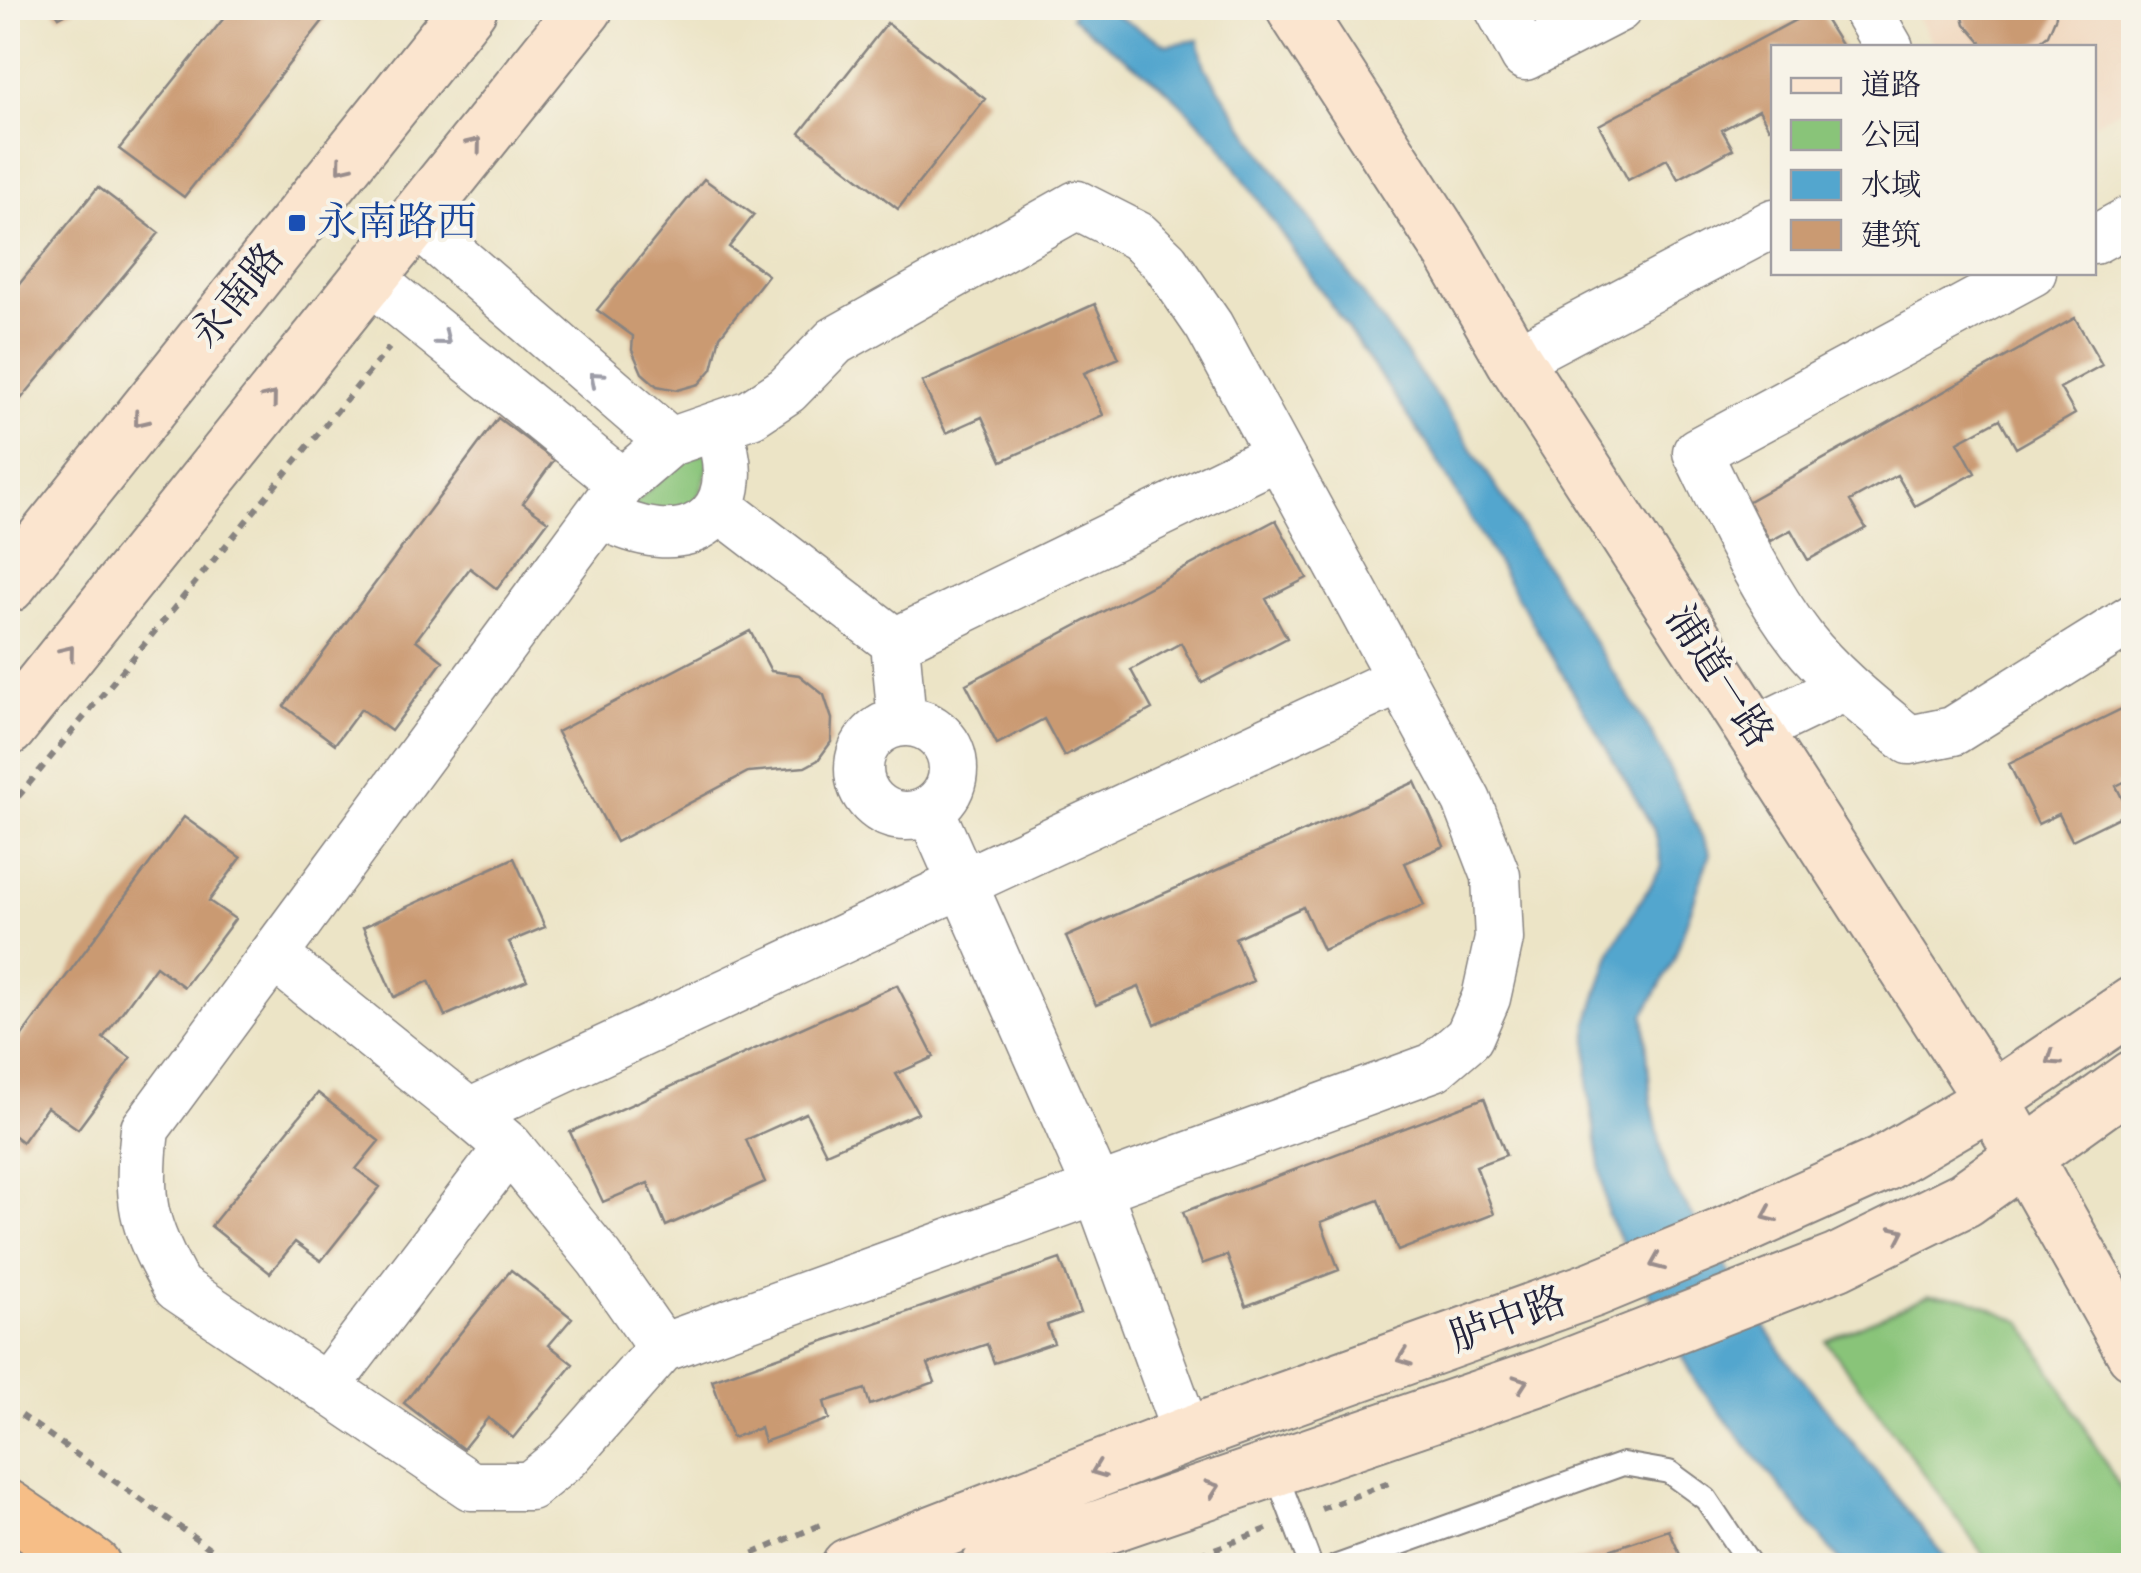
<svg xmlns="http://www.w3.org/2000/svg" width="2141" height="1573" font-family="'Libre Bodoni','Noto Serif SC',serif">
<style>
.built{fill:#f0d6bc}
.green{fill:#89c479;stroke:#56735a;stroke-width:2.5}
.water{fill:#53a6ce;stroke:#3a6484;stroke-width:2.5}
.building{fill:#ca9a72}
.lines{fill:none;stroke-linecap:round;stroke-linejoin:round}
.lane-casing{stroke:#878380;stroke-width:26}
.street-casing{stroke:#878380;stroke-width:51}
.secondary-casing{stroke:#878380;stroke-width:59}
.highway-casing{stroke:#878380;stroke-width:59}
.path{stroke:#878380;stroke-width:6;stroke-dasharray:8 8;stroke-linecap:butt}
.lane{stroke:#fff;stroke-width:22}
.street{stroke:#fff;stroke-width:48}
.secondary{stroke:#fbe5cf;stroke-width:55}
.highway{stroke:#f6be87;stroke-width:55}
.oneway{stroke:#998d8c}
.oneway2{stroke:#9c9ca7}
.transit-dot{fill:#1a4fb4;stroke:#f7f3e8;stroke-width:4}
.labels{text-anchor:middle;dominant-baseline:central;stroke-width:8;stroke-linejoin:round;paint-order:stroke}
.transit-label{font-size:40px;fill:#164399;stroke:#f7f3e8;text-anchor:start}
.street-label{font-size:40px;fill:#22223b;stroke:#f7f3e8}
</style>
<rect width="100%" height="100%" fill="#f7f3e8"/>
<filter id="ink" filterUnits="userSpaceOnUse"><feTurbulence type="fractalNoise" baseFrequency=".01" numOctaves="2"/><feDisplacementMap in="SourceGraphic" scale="20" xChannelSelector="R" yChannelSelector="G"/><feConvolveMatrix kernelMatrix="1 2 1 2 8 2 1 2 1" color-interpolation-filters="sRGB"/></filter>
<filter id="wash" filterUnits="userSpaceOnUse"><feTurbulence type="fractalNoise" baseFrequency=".0048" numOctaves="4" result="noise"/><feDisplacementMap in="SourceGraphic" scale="40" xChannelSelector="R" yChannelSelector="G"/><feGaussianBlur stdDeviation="2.25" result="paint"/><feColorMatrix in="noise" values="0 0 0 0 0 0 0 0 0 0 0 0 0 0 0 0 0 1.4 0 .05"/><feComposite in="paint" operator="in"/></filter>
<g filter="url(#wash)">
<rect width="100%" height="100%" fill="#ece4c6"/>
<path class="built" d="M1913,8H2133V103L2094,124V48L1935,47Z"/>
<path class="green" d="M714,449L695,514L628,509L679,461Z
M1929,1295L1967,1298L2022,1322L2133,1509V1565H1991L1826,1341Z"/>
<path class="water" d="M1076,8H1103L1167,45L1198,40L1205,67L1253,140L1456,424L1653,735L1710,853L1674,960L1644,1015L1651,1100L1668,1178L1784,1356L1951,1565H1843L1696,1383L1608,1216L1588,1089V1023L1612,948L1662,866L1655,831L1428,445L1216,139L1166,89L1071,17Z"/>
<g id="blocks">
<path class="building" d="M53,8H76L59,17Z
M232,8H333L184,197L119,149Z
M1818,8L1843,48H1774V126L1769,128L1759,110L1722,130L1733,149L1678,179L1667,159L1628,180L1599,125Z
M1961,8H2055L2056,16L2048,35L2031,48H1986L1965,24Z
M887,23L985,99L898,209L800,133Z
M704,179L754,215L729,247L768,275L720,336L712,369L699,384L678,390L657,386L642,373L632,350L633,336L597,310Z
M98,187L159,233L11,411L8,408V298Z
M1095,304L1119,358L1084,373L1103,415L1002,461L982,417L946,433L922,382Z
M2075,318L2102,365L2060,388L2075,414L2016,448L2000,419L1958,442L1975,473L1915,506L1897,475L1850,501L1866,528L1808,560L1791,530L1770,541L1747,502Z
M498,418L554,460L523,503L548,521L497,589L470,568L416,640L443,661L391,731L361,709L335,744L284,706Z
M1276,520L1307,578L1266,599L1287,638L1202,683L1181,643L1131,670L1152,709L1064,756L1044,719L997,744L966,684Z
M750,631L771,671L799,675L824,695L832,719L831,742L818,760L805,767L748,772L616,842L557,732Z
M2134,703V777L2116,786L2129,812L2072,840L2059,814L2038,824L2009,764Z
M1415,782L1444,846L1405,863L1424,905L1323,950L1303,907L1235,938L1253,981L1155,1024L1139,987L1096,1005L1066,937Z
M184,817L241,858L209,901L235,919L184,987L156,966L103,1038L131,1058L78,1129L47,1107L22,1142L8,1131V1055Z
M514,858L545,927L509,942L527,980L445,1016L429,981L394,997L363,927Z
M897,985L934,1057L896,1074L918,1113L826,1153L806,1113L746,1140L765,1182L666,1226L648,1183L603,1202L570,1132Z
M318,1093L379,1141L356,1169L380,1187L321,1261L295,1242L270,1273L211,1226Z
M1484,1098L1506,1155L1476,1166L1494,1214L1398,1251L1378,1200L1321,1222L1339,1270L1246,1306L1227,1255L1202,1264L1183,1212Z
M1060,1259L1080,1313L1047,1325L1054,1343L994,1363L987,1344L928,1364L935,1382L870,1405L865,1389L824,1402L829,1419L764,1442L760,1428L732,1438L712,1380Z
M511,1270L572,1318L549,1345L573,1364L513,1438L488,1418L463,1449L404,1403Z
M1669,1530L1685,1566H1564V1565Z"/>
</g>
</g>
<g filter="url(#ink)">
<use href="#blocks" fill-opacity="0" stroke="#878380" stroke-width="2.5"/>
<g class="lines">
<g class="lane-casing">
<path id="lane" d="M1274,1468L1311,1566
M1337,1566L1623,1464L1669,1472L1706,1499L1751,1566"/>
</g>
<g class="street-casing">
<path id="street" d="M1499,8L1525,56L1618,8
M1866,8L1889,48
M1077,205L1138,236L1165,262L1209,326L1467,801L1496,876L1499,939L1486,998L1469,1037L1434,1067L662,1348L567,1456L530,1486H471L177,1287C142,1225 137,1200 145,1129L622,483L670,442L751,414L787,390L835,341Z
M414,221L670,442
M2094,240L2134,218
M2032,272L1697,452C1728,515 1759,585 1802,640C1833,679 1872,709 1909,740L1953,731L2134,618
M368,277L622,483
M1514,360L1774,223
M720,508L895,642L902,722
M600,513C681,560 754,523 717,426
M895,642L1279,455
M859 769a47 47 0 1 1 94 0a47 47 0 1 1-94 0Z
M1754,731L1845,687
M930,810L1096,1186L1187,1435
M274,956L469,1113
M509,1147L600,1259L662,1348
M325,1388L509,1147L469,1113L1401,679"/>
</g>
<g class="secondary-casing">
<path id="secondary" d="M1294,8L1453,254L1514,360L1992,1100L2134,1352
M8,585L469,8
M8,728L585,8
M849,1566L1187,1435L1594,1289L1720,1237L1883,1164L1992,1100L2134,1004
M989,1566L1544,1376L1837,1262L1965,1199L2134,1078"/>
</g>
<g class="highway-casing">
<path id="highway" d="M8,1508L93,1566"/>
</g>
<path class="path" d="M8,809L389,348
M8,1406L235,1566
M1321,1509L1389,1483
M724,1566L825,1523
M1170,1566L1267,1529"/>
<use href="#lane" class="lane"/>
<use href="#street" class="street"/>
<use href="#secondary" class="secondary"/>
<use href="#highway" class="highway"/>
</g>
<defs><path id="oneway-chevron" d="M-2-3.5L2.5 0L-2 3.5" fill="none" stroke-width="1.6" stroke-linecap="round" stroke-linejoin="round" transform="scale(2.5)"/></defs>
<g class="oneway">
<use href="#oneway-chevron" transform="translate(475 144) rotate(-51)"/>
<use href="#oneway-chevron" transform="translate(343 166) rotate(129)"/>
<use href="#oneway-chevron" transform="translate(271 398) rotate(-51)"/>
<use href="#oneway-chevron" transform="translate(140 420) rotate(129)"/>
<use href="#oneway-chevron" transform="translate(68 652) rotate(-51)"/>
<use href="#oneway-chevron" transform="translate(2053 1059) rotate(146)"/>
<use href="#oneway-chevron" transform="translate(1769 1215) rotate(156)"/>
<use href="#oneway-chevron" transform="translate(1898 1233) rotate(-25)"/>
<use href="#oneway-chevron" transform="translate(1657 1263) rotate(157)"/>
<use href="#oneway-chevron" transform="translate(1404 1358) rotate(160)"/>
<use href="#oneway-chevron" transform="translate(1521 1383) rotate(-19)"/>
<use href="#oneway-chevron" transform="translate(1098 1470) rotate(159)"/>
<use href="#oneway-chevron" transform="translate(1213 1488) rotate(-19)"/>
</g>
<g class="oneway2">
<use href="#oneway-chevron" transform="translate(444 339) rotate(39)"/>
<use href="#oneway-chevron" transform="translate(596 378) rotate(-139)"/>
</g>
</g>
<rect class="transit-dot" x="287" y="213" width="20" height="20" rx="5"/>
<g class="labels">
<g class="transit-label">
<text x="317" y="223">永南路西</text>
</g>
<g class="street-label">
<text transform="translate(238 296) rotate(-51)">永南路</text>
<text transform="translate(1719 677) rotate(57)">浦道一路</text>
<text transform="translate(1508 1320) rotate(-20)">胪中路</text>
</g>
</g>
<rect width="2141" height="1573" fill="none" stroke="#f7f3e8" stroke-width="40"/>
<rect x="1771" y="45" width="325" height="230" fill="#f7f3e8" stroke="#a29fa3" stroke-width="2.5"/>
<rect x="1791" y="78" width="50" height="15" fill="#fbe5cf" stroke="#a29fa3" stroke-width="2.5"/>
<text x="1861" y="95" font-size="30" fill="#22223b">道路</text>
<rect x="1791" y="120" width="50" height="30" fill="#89c479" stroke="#a29fa3" stroke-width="2.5"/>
<text x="1861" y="145" font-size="30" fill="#22223b">公园</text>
<rect x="1791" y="170" width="50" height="30" fill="#53a6ce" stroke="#a29fa3" stroke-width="2.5"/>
<text x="1861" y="195" font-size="30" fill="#22223b">水域</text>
<rect x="1791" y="220" width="50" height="30" fill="#ca9a72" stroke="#a29fa3" stroke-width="2.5"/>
<text x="1861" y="245" font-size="30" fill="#22223b">建筑</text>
</svg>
